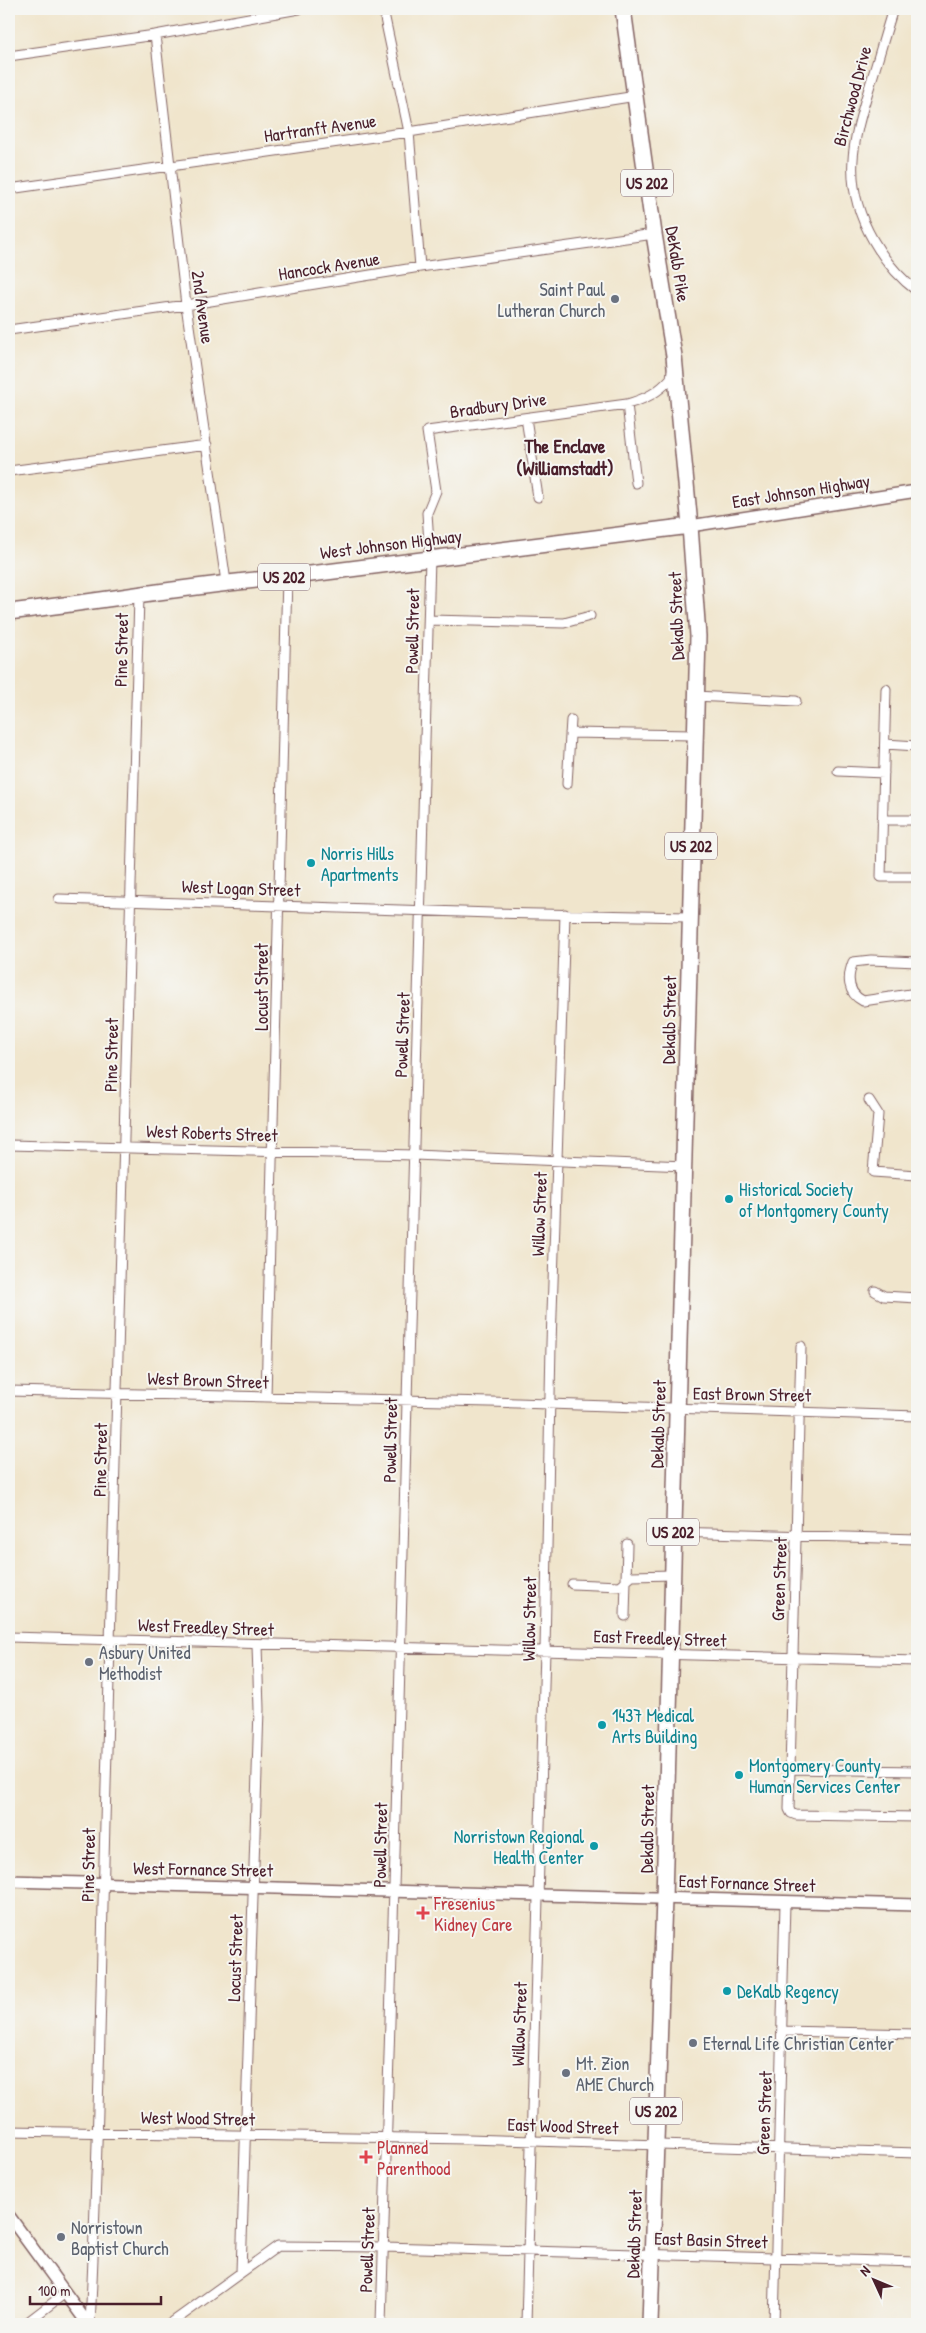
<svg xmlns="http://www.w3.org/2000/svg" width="926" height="2333" font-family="'Patrick Hand',sans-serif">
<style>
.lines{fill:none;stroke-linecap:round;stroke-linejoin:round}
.street-casing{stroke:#846463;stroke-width:11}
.secondary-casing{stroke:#846463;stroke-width:14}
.highway-casing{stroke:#846463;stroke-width:18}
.street{stroke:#fff;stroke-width:9}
.secondary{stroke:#fff;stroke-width:11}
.highway{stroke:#fff;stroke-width:15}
.worship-dot{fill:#6b7280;stroke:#f6f6f2;stroke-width:2}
.culture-dot{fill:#0f9aa8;stroke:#f6f6f2;stroke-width:2}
.health-dot{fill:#e0444e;stroke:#f6f6f2;stroke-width:2}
.labels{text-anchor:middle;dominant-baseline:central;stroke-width:4;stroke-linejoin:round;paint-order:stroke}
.shield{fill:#f6f6f2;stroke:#7e6067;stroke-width:1}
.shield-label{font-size:16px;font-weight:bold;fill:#4a1f2b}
.street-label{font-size:18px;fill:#4a1f2b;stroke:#f6f6f2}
.worship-label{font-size:18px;fill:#5b616d;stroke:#f6f6f2;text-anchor:start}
.culture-label{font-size:18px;fill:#0d838f;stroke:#f6f6f2;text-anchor:start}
.health-label{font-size:18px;fill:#be3a42;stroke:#f6f6f2;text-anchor:start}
.neighbourhood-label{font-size:19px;font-weight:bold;fill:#4a1f2b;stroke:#f6f6f2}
</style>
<rect width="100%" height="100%" fill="#f6f6f2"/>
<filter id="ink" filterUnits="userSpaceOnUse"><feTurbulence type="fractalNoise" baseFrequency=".02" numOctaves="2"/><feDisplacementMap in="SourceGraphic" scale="10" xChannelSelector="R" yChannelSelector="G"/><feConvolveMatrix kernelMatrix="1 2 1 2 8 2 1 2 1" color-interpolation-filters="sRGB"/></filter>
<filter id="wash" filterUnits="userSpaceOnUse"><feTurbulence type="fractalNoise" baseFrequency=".0096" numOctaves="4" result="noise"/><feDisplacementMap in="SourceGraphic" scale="20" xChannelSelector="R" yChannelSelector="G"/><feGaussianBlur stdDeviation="1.12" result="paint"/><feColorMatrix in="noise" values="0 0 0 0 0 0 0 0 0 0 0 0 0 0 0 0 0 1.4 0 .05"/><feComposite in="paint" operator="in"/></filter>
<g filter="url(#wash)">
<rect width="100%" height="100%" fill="#f0e5cc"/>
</g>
<g filter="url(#ink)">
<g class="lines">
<g class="street-casing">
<path id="street" d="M383,9L409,132L420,267
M893,9C885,34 878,60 870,85C852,143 841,184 873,240C885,261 898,277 917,291
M155,35L186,305L226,582
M9,56L155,35L299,9
M9,189L409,132L636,96
M9,330L186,305L420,267L654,234
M627,404L636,483
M526,418L538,497
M9,471L207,445
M429,620L564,623L590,616
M886,689L881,877H917
M695,696L796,701
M570,733L694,735
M885,744L917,746
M838,771L884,773
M567,784L571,720
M882,820H917
M59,899L492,913L689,917
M917,962L871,960L853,962C847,977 847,993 863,1001L917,993
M869,1100L878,1114L873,1172L917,1175
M9,1145L414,1155L685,1166
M875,1291L884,1296L917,1298
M801,1346L789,1809L791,1813L796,1815L917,1817
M9,1391L490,1402L917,1416
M266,1397C274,1124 279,850 287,577
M673,1532L917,1539
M572,1584L620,1586L632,1576L672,1575
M625,1616L627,1544
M9,1637L917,1661
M789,1769L917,1771
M783,2031L917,2034
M9,2131L468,2139L917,2153
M241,2272L259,1709L257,1645
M25,2324L64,2294
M90,2324C100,2133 101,1942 107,1751C119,1366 130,981 139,596
M170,2324L278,2246L384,2247L917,2262
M381,2324C391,2016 399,1709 407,1401C414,1120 424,839 430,557L427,513L436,491L427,431L627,404C645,399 658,393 671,378L672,371
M526,2324L545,1650L551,1344L565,914
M774,2324L785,1903"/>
</g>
<g class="secondary-casing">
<path id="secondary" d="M690,526L917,491
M9,1881L917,1905
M9,2216L88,2324"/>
</g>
<g class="highway-casing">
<path id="highway" d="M623,9L654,234L674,356L690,526L698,636L664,1898L650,2324
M9,612C101,601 194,585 287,577L690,526"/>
</g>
<use href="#street" class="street"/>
<use href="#secondary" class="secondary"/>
<use href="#highway" class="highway"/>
</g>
</g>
<g class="worship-dot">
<circle cx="615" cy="299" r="5"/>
<circle cx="89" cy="1662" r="5"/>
<circle cx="693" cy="2043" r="5"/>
<circle cx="566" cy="2073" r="5"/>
<circle cx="61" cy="2237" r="5"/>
</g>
<g class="culture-dot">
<circle cx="311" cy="863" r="5"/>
<circle cx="729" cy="1199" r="5"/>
<circle cx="602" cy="1725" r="5"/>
<circle cx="739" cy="1775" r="5"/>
<circle cx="594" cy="1846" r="5"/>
<circle cx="727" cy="1991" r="5"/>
</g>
<g class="health-dot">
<path d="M420.5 1905.5h5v5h5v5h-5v5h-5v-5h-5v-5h5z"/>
<path d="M363.5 2149.5h5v5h5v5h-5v5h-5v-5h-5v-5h5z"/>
</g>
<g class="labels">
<g class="shield">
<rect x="621" y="169.5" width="52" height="27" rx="4"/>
<rect x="258" y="563.5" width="52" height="27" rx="4"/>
<rect x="665" y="832.5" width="52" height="27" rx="4"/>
<rect x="647" y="1518.5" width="52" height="27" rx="4"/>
<rect x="630" y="2097.5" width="52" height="27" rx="4"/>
</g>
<g class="shield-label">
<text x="647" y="183">US 202</text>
<text x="284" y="577">US 202</text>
<text x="691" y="846">US 202</text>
<text x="673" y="1532">US 202</text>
<text x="656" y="2111">US 202</text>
</g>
<g class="street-label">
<text transform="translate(852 96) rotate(-75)">Birchwood Drive</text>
<text transform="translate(320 128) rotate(-8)">Hartranft Avenue</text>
<text transform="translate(678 264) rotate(81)">DeKalb Pike</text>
<text transform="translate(329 266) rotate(-9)">Hancock Avenue</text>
<text transform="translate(203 307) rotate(82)">2nd Avenue</text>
<text transform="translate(498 405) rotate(-8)">Bradbury Drive</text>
<text transform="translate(801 491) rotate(-9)">East Johnson Highway</text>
<text transform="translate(391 544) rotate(-7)">West Johnson Highway</text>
<text transform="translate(676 616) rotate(-92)">Dekalb Street</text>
<text transform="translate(412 631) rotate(-89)">Powell Street</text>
<text transform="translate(121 650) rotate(-89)">Pine Street</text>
<text transform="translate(241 888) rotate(2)">West Logan Street</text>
<text transform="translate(261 987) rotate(-90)">Locust Street</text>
<text transform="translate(669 1020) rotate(-89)">Dekalb Street</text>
<text transform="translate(402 1035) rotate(-88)">Powell Street</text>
<text transform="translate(111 1055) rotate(-89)">Pine Street</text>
<text transform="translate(212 1133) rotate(2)">West Roberts Street</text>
<text transform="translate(539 1214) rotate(-88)">Willow Street</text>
<text transform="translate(208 1380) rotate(2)">West Brown Street</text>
<text transform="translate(752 1394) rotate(1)">East Brown Street</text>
<text transform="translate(658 1424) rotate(-88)">Dekalb Street</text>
<text transform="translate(390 1440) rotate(-89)">Powell Street</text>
<text transform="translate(100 1460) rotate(-89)">Pine Street</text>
<text transform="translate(779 1579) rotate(-88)">Green Street</text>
<text transform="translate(529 1619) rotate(-89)">Willow Street</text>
<text transform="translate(206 1627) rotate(2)">West Freedley Street</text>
<text transform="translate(660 1638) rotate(2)">East Freedley Street</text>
<text transform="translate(647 1829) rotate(-89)">Dekalb Street</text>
<text transform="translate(380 1845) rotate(-89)">Powell Street</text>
<text transform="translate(88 1865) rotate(-89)">Pine Street</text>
<text transform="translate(203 1869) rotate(1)">West Fornance Street</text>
<text transform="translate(747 1883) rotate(2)">East Fornance Street</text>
<text transform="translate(235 1958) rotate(-88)">Locust Street</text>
<text transform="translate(519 2024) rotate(-88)">Willow Street</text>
<text transform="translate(764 2113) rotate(-88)">Green Street</text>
<text transform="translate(198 2118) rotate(1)">West Wood Street</text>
<text transform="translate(563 2126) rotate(2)">East Wood Street</text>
<text transform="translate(634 2234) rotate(-88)">Dekalb Street</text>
<text transform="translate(711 2240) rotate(2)">East Basin Street</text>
<text transform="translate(367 2250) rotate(-88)">Powell Street</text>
</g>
<g class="worship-label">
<text x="605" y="289" text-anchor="end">Saint Paul<tspan x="605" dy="21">Lutheran Church</tspan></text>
<text x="99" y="1652">Asbury United<tspan x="99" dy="21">Methodist</tspan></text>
<text x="703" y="2043">Eternal Life Christian Center</text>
<text x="576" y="2063">Mt. Zion<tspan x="576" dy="21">AME Church</tspan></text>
<text x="71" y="2227">Norristown<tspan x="71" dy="21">Baptist Church</tspan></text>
</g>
<g class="culture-label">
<text x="321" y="853">Norris Hills<tspan x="321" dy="21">Apartments</tspan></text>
<text x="739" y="1189">Historical Society<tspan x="739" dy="21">of Montgomery County</tspan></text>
<text x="612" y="1715">1437 Medical<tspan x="612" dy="21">Arts Building</tspan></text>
<text x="749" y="1765">Montgomery County<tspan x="749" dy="21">Human Services Center</tspan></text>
<text x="584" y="1836" text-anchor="end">Norristown Regional<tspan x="584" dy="21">Health Center</tspan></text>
<text x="737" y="1991">DeKalb Regency</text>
</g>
<g class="health-label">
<text x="434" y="1903">Fresenius<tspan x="434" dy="21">Kidney Care</tspan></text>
<text x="377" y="2147">Planned<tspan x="377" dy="21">Parenthood</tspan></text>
</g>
<g class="neighbourhood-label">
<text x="565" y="446">The Enclave<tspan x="565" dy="22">(Williamstadt)</tspan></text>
</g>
</g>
<rect width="926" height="2333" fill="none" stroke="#f6f6f2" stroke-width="30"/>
<g transform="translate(874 2280) rotate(314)" stroke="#f6f6f2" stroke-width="4" paint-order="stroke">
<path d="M0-4L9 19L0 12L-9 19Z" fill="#4a1f2b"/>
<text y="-8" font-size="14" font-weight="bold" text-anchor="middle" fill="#4a1f2b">N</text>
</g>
<path d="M30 2296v8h131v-8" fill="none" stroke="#4a1f2b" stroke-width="2.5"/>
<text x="38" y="2296" font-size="15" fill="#4a1f2b" stroke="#f6f6f2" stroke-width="4" paint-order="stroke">100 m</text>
</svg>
